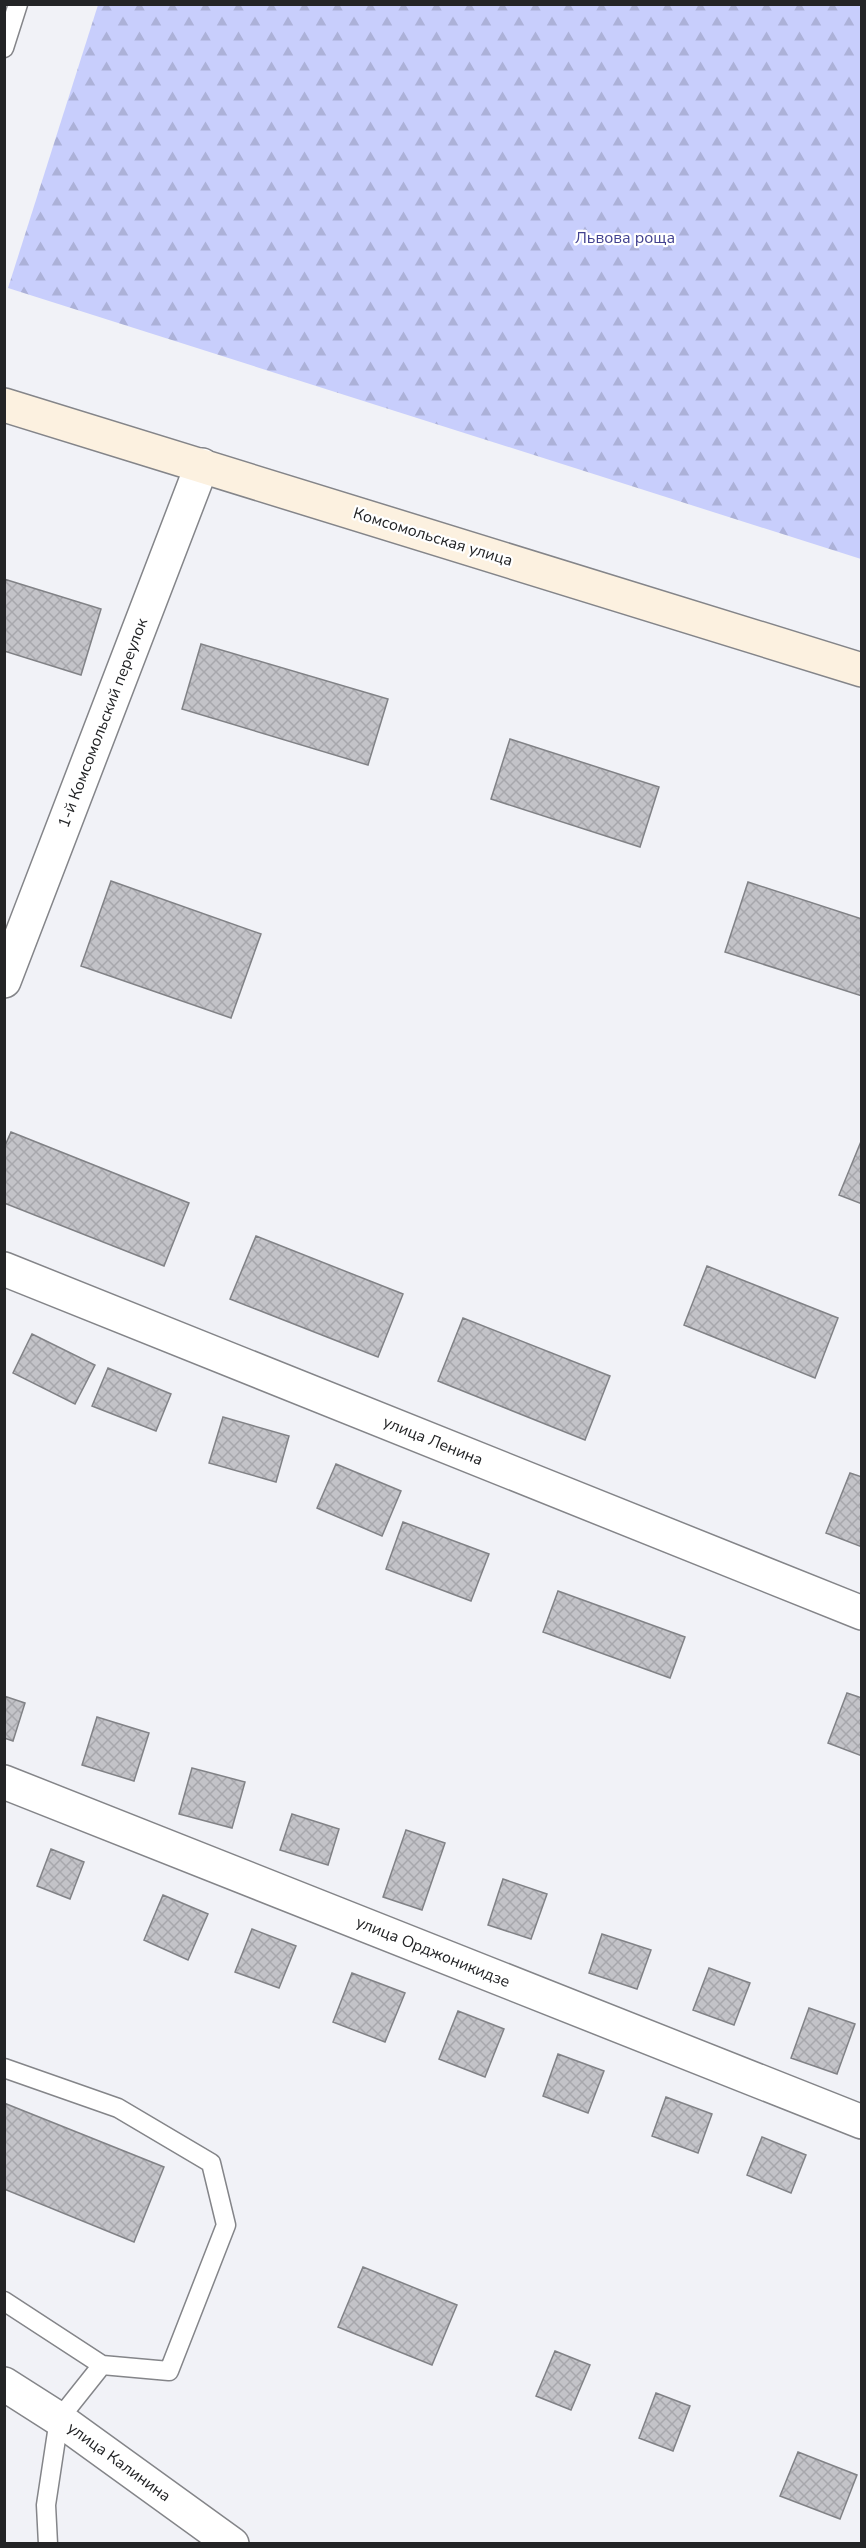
<svg xmlns="http://www.w3.org/2000/svg" width="866" height="2548" font-family="'Nunito Sans',sans-serif">
<style>
.forest{fill:url(#forest-firs)}
.building{fill:url(#building-cross-hatch);stroke:#818286;stroke-width:1.5}
.lines{fill:none;stroke-linecap:round;stroke-linejoin:round}
.lane-casing{stroke:#848589;stroke-width:21}
.street-casing{stroke:#848589;stroke-width:36}
.secondary-casing{stroke:#848589;stroke-width:36}
.lane{stroke:#fff;stroke-width:18}
.street{stroke:#fff;stroke-width:33}
.secondary{stroke:#fcf1e0;stroke-width:33}
.labels{text-anchor:middle;dominant-baseline:central;stroke-width:4.5;stroke-linejoin:round;paint-order:stroke}
.park-label{font-size:16px;fill:#424290;stroke:#fff}
.street-label{font-size:16px;fill:#232426;stroke:#fff}
</style>
<defs>
<pattern id="forest-firs" width="22" height="20" patternUnits="userSpaceOnUse" patternTransform="scale(1.5)"><rect width="22" height="20" fill="#c8cefc"/><path d="M5 1l3.5 6h-7zM16 11l3.5 6h-7z" fill="#acb1d8"/></pattern>
<pattern id="building-cross-hatch" width="8" height="8" patternUnits="userSpaceOnUse" patternTransform="scale(1.5)"><rect width="8" height="8" fill="#c3c3c8"/><path d="M0 0l8 8M0 8l8-8" fill="none" stroke="#a7a7ac"/></pattern>
</defs>
<rect width="100%" height="100%" fill="#f1f2f7"/>
<path class="forest" d="M98,5H861V559L8,288Z"/>
<path class="building" d="M4,579L101,609L81,675L4,651Z
M201,644L388,699L368,765L182,709Z
M510,739L659,787L640,847L491,799Z
M111,881L261,934L231,1018L81,966Z
M748,882L862,919V996L725,952Z
M11,1132L189,1203L164,1266L4,1203V1148Z
M862,1139V1204L839,1195Z
M256,1236L403,1294L378,1357L230,1299Z
M707,1266L838,1318L815,1378L684,1325Z
M463,1318L610,1376L585,1440L438,1381Z
M32,1334L95,1365L75,1404L13,1373Z
M108,1368L171,1394L156,1431L92,1406Z
M223,1417L289,1436L276,1482L209,1463Z
M336,1464L401,1491L382,1536L317,1508Z
M850,1473L862,1477V1547L826,1533Z
M403,1522L489,1554L471,1601L386,1569Z
M558,1591L685,1637L670,1678L543,1632Z
M847,1693L862,1698V1756L828,1743Z
M4,1696L25,1703L13,1741L4,1738Z
M97,1717L149,1733L134,1781L82,1765Z
M192,1768L245,1782L232,1828L179,1814Z
M292,1814L339,1829L328,1865L280,1850Z
M406,1830L445,1843L422,1910L383,1897Z
M51,1849L84,1862L70,1899L37,1886Z
M503,1879L547,1894L531,1939L488,1925Z
M163,1895L208,1914L188,1960L144,1940Z
M252,1929L296,1946L279,1988L235,1972Z
M602,1934L651,1950L637,1989L589,1973Z
M709,1968L750,1983L734,2025L693,2010Z
M352,1973L405,1993L385,2042L333,2022Z
M809,2008L855,2024L837,2074L791,2058Z
M458,2011L504,2029L485,2077L439,2059Z
M558,2054L604,2071L588,2113L543,2096Z
M666,2097L712,2114L698,2153L652,2136Z
M4,2103L164,2167L134,2242L4,2189Z
M762,2137L806,2155L791,2193L747,2175Z
M363,2267L457,2305L432,2365L338,2327Z
M555,2351L590,2365L571,2410L536,2396Z
M656,2393L690,2406L673,2451L639,2438Z
M798,2452L857,2475L840,2519L780,2496Z"/>
<g class="lines">
<g class="lane-casing">
<path id="lane" d="M4,48L18,4
M4,2068L118,2108L211,2163L226,2225L169,2371L102,2365L59,2419L46,2505L48,2544
M4,2301L102,2365"/>
</g>
<g class="street-casing">
<path id="street" d="M4,981L202,465
M4,1269L862,1613
M4,1782L862,2122
M4,2384L59,2419L232,2544"/>
</g>
<g class="secondary-casing">
<path id="secondary" d="M4,405L862,670"/>
</g>
<use href="#lane" class="lane"/>
<use href="#street" class="street"/>
<use href="#secondary" class="secondary"/>
</g>
<g class="labels">
<g class="park-label">
<text x="625" y="238">Львова роща</text>
</g>
<g class="street-label">
<text transform="translate(433 537) rotate(17)">Комсомольская улица</text>
<text transform="translate(103 723) rotate(-69)">1-й Комсомольский переулок</text>
<text transform="translate(433 1441) rotate(22)">улица Ленина</text>
<text transform="translate(433 1952) rotate(22)">улица Орджоникидзе</text>
<text transform="translate(119 2462) rotate(36)">улица Калинина</text>
</g>
</g>
<rect width="866" height="2548" fill="none" stroke="#232426" stroke-width="12"/>
</svg>
